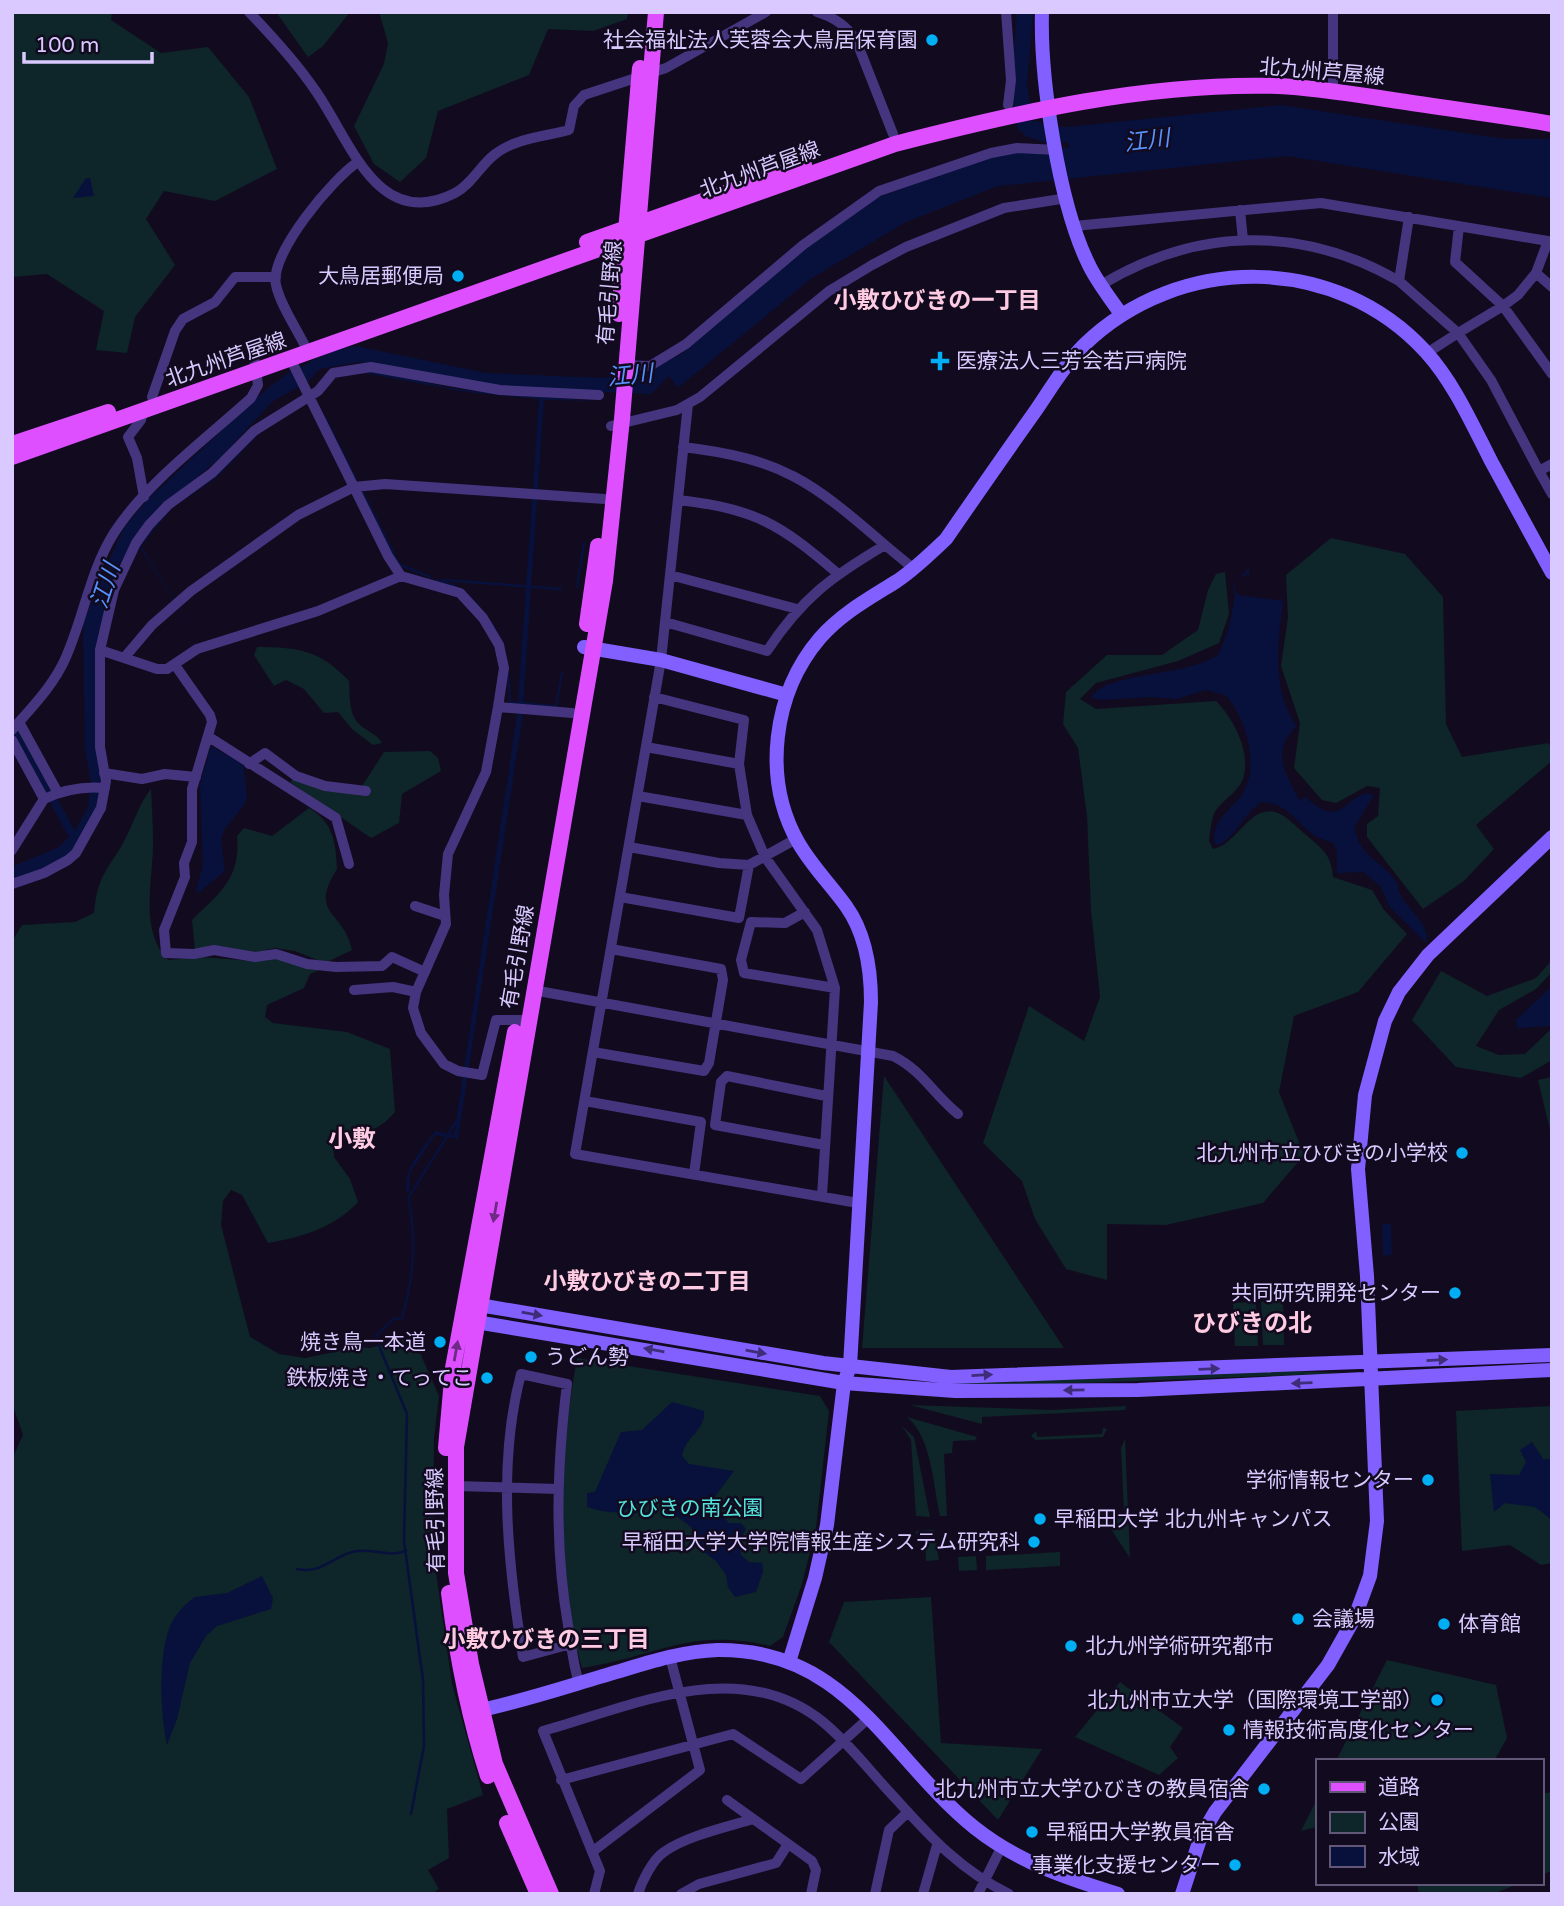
<svg xmlns="http://www.w3.org/2000/svg" width="1564" height="1906" font-family="'Varela Round','Noto Sans JP',sans-serif">
<style>
.green{fill:#0e2529}
.water{fill:#07113c}
.lines{fill:none;stroke-linecap:round;stroke-linejoin:round}
.stream{stroke:#07113c;stroke-width:2.5}
.river{stroke:#07113c;stroke-width:16}
.street{stroke:#45357f;stroke-width:10}
.secondary{stroke:#8160ff;stroke-width:14}
.primary{stroke:#de50ff;stroke-width:16}
.oneway{fill:#6e2a84}
.oneway2{fill:#3e2d79}
.poi-dot{fill:#00aef4;stroke:#120b1f;stroke-width:2.5}
.labels{text-anchor:middle;dominant-baseline:central;stroke-width:5;stroke-linejoin:round;paint-order:stroke}
.poi-label{font-size:21px;fill:#d9c9ff;stroke:#120b1f;text-anchor:end}
.street-label{font-size:21px;fill:#d9c9ff;stroke:#120b1f}
.park-label{font-size:21px;fill:#52e2d9;stroke:#120b1f}
.water-label{font-size:23px;font-style:italic;fill:#5792ff;stroke:#120b1f}
.neighbourhood-label{font-size:23px;font-weight:bold;fill:#ffcbe2;stroke:#120b1f}
.quarter-label{font-size:24px;font-weight:bold;fill:#ffcbe2;stroke:#120b1f}
</style>
<rect width="100%" height="100%" fill="#120b1f"/>
<path class="green" d="M12,12H112L111,20L161,53L208,47L249,97L277,169L215,201L164,191L146,219L175,265L135,317L127,353L96,350L104,311L47,274L12,277Z
M276,12H350L323,46L308,57Z
M379,12H628L627,19L593,31L548,29L529,75L438,111L426,158L400,182L374,164L354,126L384,64L388,43Z
M1331,538L1405,554L1443,597L1446,724L1462,757L1548,743L1552,748V761L1476,825L1494,849L1464,881L1423,909L1367,837V824L1378,816L1380,788L1367,786L1336,803L1322,800L1294,768L1300,723L1281,666L1288,617L1286,575Z
M1225,572L1229,614L1219,643L1178,661L1096,683L1080,699L1096,709L1216,701C1233,718 1250,750 1244,775C1241,792 1220,800 1214,814C1211,822 1210,833 1209,841L1213,849C1239,844 1251,800 1280,814C1289,818 1297,828 1305,834C1322,849 1331,853 1333,877L1372,890L1384,910L1407,934L1358,992L1294,1016L1279,1092L1304,1155L1263,1203L1166,1225L1107,1224V1280L1066,1269L1035,1219L1022,1181L983,1143L1029,1006L1084,1041L1100,997L1091,910L1087,816L1078,748L1063,724L1066,692L1107,655H1162L1198,630L1208,590L1216,574Z
M257,647C298,647 320,650 349,681C350,695 348,714 360,725C368,732 376,733 382,743L373,745L352,729L338,712L324,713L304,689L286,680L274,686L254,655Z
M430,751L438,758L441,771L402,794L399,823L371,838L290,782L293,779L357,794L384,752Z
M151,789C152,807 153,826 153,844C153,881 139,930 168,960L200,957L254,961L277,958L322,969L310,974L304,988L267,1005L265,1017L273,1023L347,1032L390,1049L395,1112C378,1132 359,1136 333,1140L334,1157L350,1179L358,1202C334,1228 302,1237 268,1243L242,1195L231,1190L223,1201L221,1225L250,1337L279,1354L305,1358L359,1347L370,1348L413,1337L439,1396L434,1438L433,1552L452,1684L483,1795L447,1809L449,1858L428,1870L439,1889L431,1894H12V1459L23,1435L12,1403V941L22,925L75,922L94,913C98,869 112,868 128,833C136,817 140,803 151,789Z
M309,808C333,822 336,842 337,869C308,915 343,909 352,950L325,963L295,951L275,948L256,952L212,945L195,950L192,920C220,893 241,878 237,836L244,828L272,836Z
M1552,960V972L1536,989L1499,1010L1476,1046L1499,1055L1525,1054L1552,1028V1060L1521,1078L1456,1067L1412,1020L1441,971L1487,996L1536,978Z
M884,1076L1064,1348H862Z
M1552,1077V1138L1538,1080Z
M1283,1301L1284,1345H1263L1261,1302Z
M1256,1302L1258,1346H1235L1233,1303Z
M577,1358L820,1396L829,1411L816,1528L802,1584L783,1637L770,1646C691,1627 655,1657 582,1668C553,1569 559,1459 577,1358Z
M1268,1370L1345,1373L1032,1385L944,1384L905,1378Z
M910,1405L1052,1410L1126,1406L1125,1410L982,1417V1424Z
M1552,1406V1563L1541,1565L1510,1545L1462,1551L1456,1411Z
M907,1417L977,1437L975,1440L953,1441L952,1453L944,1454L947,1516H940C933,1485 932,1438 907,1417Z
M902,1426L914,1437L930,1517L916,1516L911,1440Z
M1103,1428L1107,1429L1103,1437L1036,1440L1031,1436L1036,1431L1037,1437L1102,1434Z
M1125,1439L1130,1558L1101,1514L1124,1512L1121,1448Z
M934,1530L939,1560L926,1561L925,1534H916V1531Z
M1060,1552V1566L986,1570V1556Z
M976,1556L977,1570L959,1571L958,1557Z
M931,1597L941,1743L1042,1749L998,1820L829,1642L844,1602Z
M1387,1660L1496,1685L1507,1738L1494,1761H1336Z
M1120,1682L1183,1728L1170,1747L1178,1758L1159,1775L1075,1737Z
M1552,1792V1871L1541,1875V1794Z
M1317,1799V1827L1301,1831Z
M1417,1883H1520L1493,1894H1419Z"/>
<path class="water" d="M1281,105L1504,139H1552V198L1287,156L998,186L906,222L812,278L678,388L669,376L651,394L543,389V397L597,401L544,400L522,720L458,1139L435,1135L410,1173L409,1192L406,1191C404,1167 422,1150 435,1131L454,1135L517,716L539,399L466,392L364,373L334,378C367,360 412,381 447,387C477,392 508,395 539,397L540,388L493,386L360,362L320,369L307,382L272,402L222,456L147,520L119,565L98,634L101,798L73,851L45,870L12,881V867L59,847L69,837L12,733V726L20,731L75,831L88,807L91,782L85,750L83,622L123,529L148,499L262,393L288,373L336,349L356,346L486,373L600,378L646,372L681,354L811,244L878,197L922,181L1026,153L1070,147L1067,142L1049,144L1025,136L1019,124L1037,121L1048,127H1067Z
M86,178H90L94,196L73,198Z
M289,414L259,434L217,477L171,509L141,546L202,645L139,546L169,509L214,476L260,431Z
M1249,568V574L1237,579L1234,588L1238,595L1283,601C1278,641 1271,690 1296,725C1294,731 1289,734 1286,739C1275,763 1290,779 1299,800L1306,797C1345,835 1348,786 1374,795L1355,826C1357,856 1381,860 1396,881C1401,887 1396,885 1399,892C1405,908 1431,923 1426,943L1389,906L1381,887L1364,872L1337,873V852L1334,844C1327,839 1320,840 1314,835C1294,821 1288,803 1261,802C1244,814 1237,835 1219,845L1214,843C1212,819 1231,811 1243,793C1260,766 1246,716 1225,695L1206,690L1177,699L1150,697L1100,700L1091,697C1109,671 1189,677 1219,654L1229,628L1235,596L1233,585Z
M211,746L243,764L247,795L244,805L224,830L221,840L225,871L198,893L196,891L203,864L200,784Z
M1552,986V1026L1517,1028L1516,1020Z
M1382,1224H1391L1392,1255L1383,1256Z
M672,1402L704,1411C706,1430 686,1436 682,1456L689,1464L734,1471L714,1498L720,1513L729,1523H741L746,1529L739,1543L741,1555L749,1562L762,1563L763,1572L756,1592L735,1597L728,1587L726,1575L716,1561L701,1550L691,1527L655,1499C617,1506 631,1520 587,1507V1493L595,1492L621,1432L642,1430Z
M1532,1442L1543,1459H1552V1520L1535,1507L1505,1503L1494,1512L1490,1474L1519,1475L1526,1462L1520,1450Z
M262,1576L273,1598L271,1609L217,1626L206,1636L190,1663L177,1719L167,1745C160,1713 158,1657 170,1626C174,1616 186,1603 195,1597L227,1593Z"/>
<g class="lines">
<path class="stream" d="M326,419L357,482
M362,491L399,564L430,577
M437,580L457,587
M444,580L561,589
M577,587L584,543
M468,595L480,608
M491,622L504,646
M508,674L510,702L552,706H556L562,673
M297,1569C321,1574 331,1558 352,1552C371,1547 388,1558 406,1551
M1550,1571H1552
M411,1814L424,1746L423,1680L404,1541L407,1414L375,1336L394,1319L402,1318C414,1277 417,1239 408,1198L458,1119"/>
<path class="river" d="M1025,12L1019,86L1025,125
M948,175L993,160L1025,157"/>
<path class="street" d="M249,12C273,37 296,62 315,90C350,139 377,233 455,193C471,185 480,166 494,155C515,138 543,137 569,130L574,106L584,95L666,68L766,12
M817,12C834,17 846,25 856,40L893,134
M1006,12L1011,80L1008,105
M1333,12V91
M1240,210L1243,240
M1074,226L1321,203L1548,241L1536,273L1552,287
M1459,226L1455,262L1503,306L1518,295L1536,273
M1399,281L1458,333L1503,306L1552,374
M1101,285C1197,227 1302,225 1399,281L1409,217
M304,344C295,326 280,304 276,285C269,254 333,178 358,162
M1427,353L1458,333L1491,380L1539,471L1552,464
M291,360L388,556L401,576
M625,365L650,366L686,344L803,245L879,191L991,153L1017,148L1057,150
M152,397L175,331L183,319L215,302L235,277H276
M688,404L661,660L575,1154L858,1203
M143,411L141,420L128,437L137,458L144,497
M611,426L677,410L700,397L829,291L872,265L906,247L1004,208L1067,198
M683,447C783,459 811,481 885,545
M1539,471L1552,494
M678,500C754,508 780,524 837,573
M670,575L797,609
M665,622L767,651C802,598 831,577 885,545L914,569
M100,650L114,590L136,543L149,525L168,505L212,473L254,431L318,391L333,373L371,367L500,390L599,395
M124,658L152,625L191,591L298,515L354,487L385,484L605,499
M175,665L210,715L212,722L192,789V842L184,863L185,877L164,930L166,953L194,954L214,950L255,957L276,954L307,964L336,967L382,966L392,957L425,972
M654,697L744,720L739,764L747,815L765,857L817,930L835,988L822,1196
M498,707L572,713
M19,722L58,793
M12,730C32,707 54,685 66,657C84,616 90,571 114,533C146,483 207,438 251,398L258,385L255,362
M209,737L336,818L349,864
M12,740L44,799L12,850
M646,747L739,764
M249,764L265,753L296,776L325,786L366,791
M104,773L142,779L165,774L196,777
M638,796L747,815
M44,799C63,790 84,786 105,788
M629,847L719,863L749,865L796,839
M12,884L44,873L68,860L76,853L101,808L106,781L100,747V650L157,669H167L197,649L318,611L401,576L460,593L483,618L499,645L504,668L498,707L486,772L448,854L444,895L446,924L416,992L413,1008L421,1033L444,1064L458,1071L482,1075L496,1020H528
M620,897L739,918L749,865
M415,906L445,916
M805,912L785,923L751,922L741,960L744,973L835,988
M354,990L393,987L416,992
M533,990L893,1056C923,1071 933,1094 958,1114
M593,1052L704,1071L709,1063L723,980L721,969L611,949
M585,1101L701,1122L694,1174
M824,1145L715,1125L721,1082L727,1076L826,1096
M455,1486L558,1489
M571,1644L523,1657C508,1565 497,1464 521,1374L567,1384C557,1465 554,1543 568,1625C571,1644 573,1664 579,1683
M561,1780L733,1734L801,1779L870,1717
M727,1800L812,1861L816,1870L811,1894
M592,1852L700,1770L670,1657
M594,1894L600,1871L543,1731C633,1706 739,1654 823,1722C850,1744 872,1774 896,1799C931,1838 962,1871 1009,1894
M638,1894C642,1881 653,1859 664,1852C686,1836 727,1827 753,1819
M681,1894L699,1884L776,1863L788,1844
M875,1894L889,1830L908,1812
M923,1894L937,1845
M978,1894L1001,1848"/>
<path class="secondary" d="M1042,12C1040,79 1059,205 1089,265C1097,282 1110,298 1121,314
M584,647L661,660L787,695
M469,1306L479,1305L823,1363L951,1377L1552,1355
M472,1316L476,1322L844,1383L955,1391L1138,1390L1552,1370
M789,1662L815,1578L827,1525L844,1383L850,1366L871,1002C871,968 866,934 846,906C830,884 811,865 798,842C762,778 773,693 820,638C842,613 870,598 897,581C915,569 930,554 946,539C975,497 1004,455 1034,413C1050,390 1064,365 1084,345C1179,253 1336,253 1426,352C1454,383 1472,424 1491,461C1511,498 1532,536 1552,573
M472,1712C522,1702 571,1685 620,1671C652,1661 685,1651 718,1650C849,1649 887,1757 975,1828C1018,1862 1066,1878 1118,1894
M1182,1894L1201,1836L1215,1812L1328,1665L1355,1617L1370,1576L1377,1521L1367,1276L1358,1169L1365,1095L1385,1021L1399,992L1428,955L1552,837"/>
<path class="primary" d="M587,242L804,165
M619,314L640,68
M12,444L108,412
M12,457L895,144C1019,112 1149,82 1278,86C1319,88 1359,95 1399,101C1450,109 1501,115 1552,124
M587,624L598,546
M446,1448L453,1368L515,1032
M449,1593C457,1656 468,1715 488,1776
M507,1823L538,1894
M551,1894L495,1764L471,1664L456,1573V1447L605,581L622,419L656,12"/>
</g>
<defs><path id="oneway-solid" d="M-6-.8H1V-3.2L6.5 0L1 3.2V.8H-6Z" transform="scale(1.75)"/></defs>
<g class="oneway">
<use href="#oneway-solid" transform="translate(495 1212) rotate(100)"/>
<use href="#oneway-solid" transform="translate(456 1351) rotate(-80)"/>
</g>
<g class="oneway2">
<use href="#oneway-solid" transform="translate(532 1314) rotate(10)"/>
<use href="#oneway-solid" transform="translate(654 1350) rotate(-170)"/>
<use href="#oneway-solid" transform="translate(756 1352) rotate(10)"/>
<use href="#oneway-solid" transform="translate(1437 1360) rotate(-3)"/>
<use href="#oneway-solid" transform="translate(1209 1369) rotate(-2)"/>
<use href="#oneway-solid" transform="translate(982 1375) rotate(-3)"/>
<use href="#oneway-solid" transform="translate(1302 1383) rotate(178)"/>
<use href="#oneway-solid" transform="translate(1074 1390) rotate(179)"/>
</g>
<g class="poi-dot">
<circle cx="932" cy="40" r="7"/>
<circle cx="458" cy="276" r="7"/>
<path d="M936.5 350.5h7v7h7v7h-7v7h-7v-7h-7v-7h7z"/>
<circle cx="1462" cy="1153" r="7"/>
<circle cx="1455" cy="1293" r="7"/>
<circle cx="440" cy="1342" r="7"/>
<circle cx="531" cy="1357" r="7"/>
<circle cx="487" cy="1378" r="7"/>
<circle cx="1428" cy="1480" r="7"/>
<circle cx="1040" cy="1519" r="7"/>
<circle cx="1034" cy="1542" r="7"/>
<circle cx="1298" cy="1619" r="7"/>
<circle cx="1444" cy="1624" r="7"/>
<circle cx="1071" cy="1646" r="7"/>
<circle cx="1437" cy="1700" r="7"/>
<circle cx="1229" cy="1730" r="7"/>
<circle cx="1264" cy="1789" r="7"/>
<circle cx="1032" cy="1832" r="7"/>
<circle cx="1235" cy="1865" r="7"/>
</g>
<g class="labels">
<g class="poi-label">
<text x="918" y="40">社会福祉法人芙蓉会大鳥居保育園</text>
<text x="444" y="276">大鳥居郵便局</text>
<text x="956" y="361" text-anchor="start">医療法人三芳会若戸病院</text>
<text x="1448" y="1153">北九州市立ひびきの小学校</text>
<text x="1441" y="1293">共同研究開発センター</text>
<text x="426" y="1342">焼き鳥一本道</text>
<text x="545" y="1357" text-anchor="start">うどん勢</text>
<text x="473" y="1378">鉄板焼き・てってこ</text>
<text x="1414" y="1480">学術情報センター</text>
<text x="1054" y="1519" text-anchor="start">早稲田大学 北九州キャンパス</text>
<text x="1020" y="1542">早稲田大学大学院情報生産システム研究科</text>
<text x="1312" y="1619" text-anchor="start">会議場</text>
<text x="1458" y="1624" text-anchor="start">体育館</text>
<text x="1085" y="1646" text-anchor="start">北九州学術研究都市</text>
<text x="1423" y="1700">北九州市立大学（国際環境工学部）</text>
<text x="1243" y="1730" text-anchor="start">情報技術高度化センター</text>
<text x="1250" y="1789">北九州市立大学ひびきの教員宿舎</text>
<text x="1046" y="1832" text-anchor="start">早稲田大学教員宿舎</text>
<text x="1221" y="1865">事業化支援センター</text>
</g>
<g class="street-label">
<text transform="translate(1322 72) rotate(5)">北九州芦屋線</text>
<text transform="translate(760 170) rotate(-20)">北九州芦屋線</text>
<text transform="translate(610 293) rotate(-85)">有毛引野線</text>
<text transform="translate(226 360) rotate(-19)">北九州芦屋線</text>
<text transform="translate(518 957) rotate(-80)">有毛引野線</text>
<text transform="translate(436 1520) rotate(-91)">有毛引野線</text>
</g>
<g class="park-label">
<text x="690" y="1508">ひびきの南公園</text>
</g>
<g class="water-label">
<text transform="translate(1147 141) rotate(-7)">江川</text>
<text transform="translate(630 376) rotate(-6)">江川</text>
<text transform="translate(106 586) rotate(-72)">江川</text>
</g>
<g class="neighbourhood-label">
<text x="937" y="301">小敷ひびきの一丁目</text>
<text x="647" y="1282">小敷ひびきの二丁目</text>
<text x="546" y="1640">小敷ひびきの三丁目</text>
</g>
<g class="quarter-label">
<text x="352" y="1139">小敷</text>
<text x="1252" y="1323">ひびきの北</text>
</g>
</g>
<rect width="1564" height="1906" fill="none" stroke="#d9c9ff" stroke-width="28"/>
<rect x="1316" y="1759" width="228" height="126" fill="#120b1f" stroke="#625779" stroke-width="2"/>
<rect x="1330" y="1782" width="35" height="10" fill="#de50ff" stroke="#625779" stroke-width="2"/>
<text x="1378" y="1794" font-size="21" fill="#d9c9ff">道路</text>
<rect x="1330" y="1812" width="35" height="21" fill="#0e2529" stroke="#625779" stroke-width="2"/>
<text x="1378" y="1829" font-size="21" fill="#d9c9ff">公園</text>
<rect x="1330" y="1846" width="35" height="21" fill="#07113c" stroke="#625779" stroke-width="2"/>
<text x="1378" y="1864" font-size="21" fill="#d9c9ff">水域</text>
<path d="M24 52v10h128v-10" fill="none" stroke="#d9c9ff" stroke-width="3.5"/>
<text x="35" y="52" font-size="21" fill="#d9c9ff" stroke="#120b1f" stroke-width="5" paint-order="stroke">100 m</text>
</svg>
